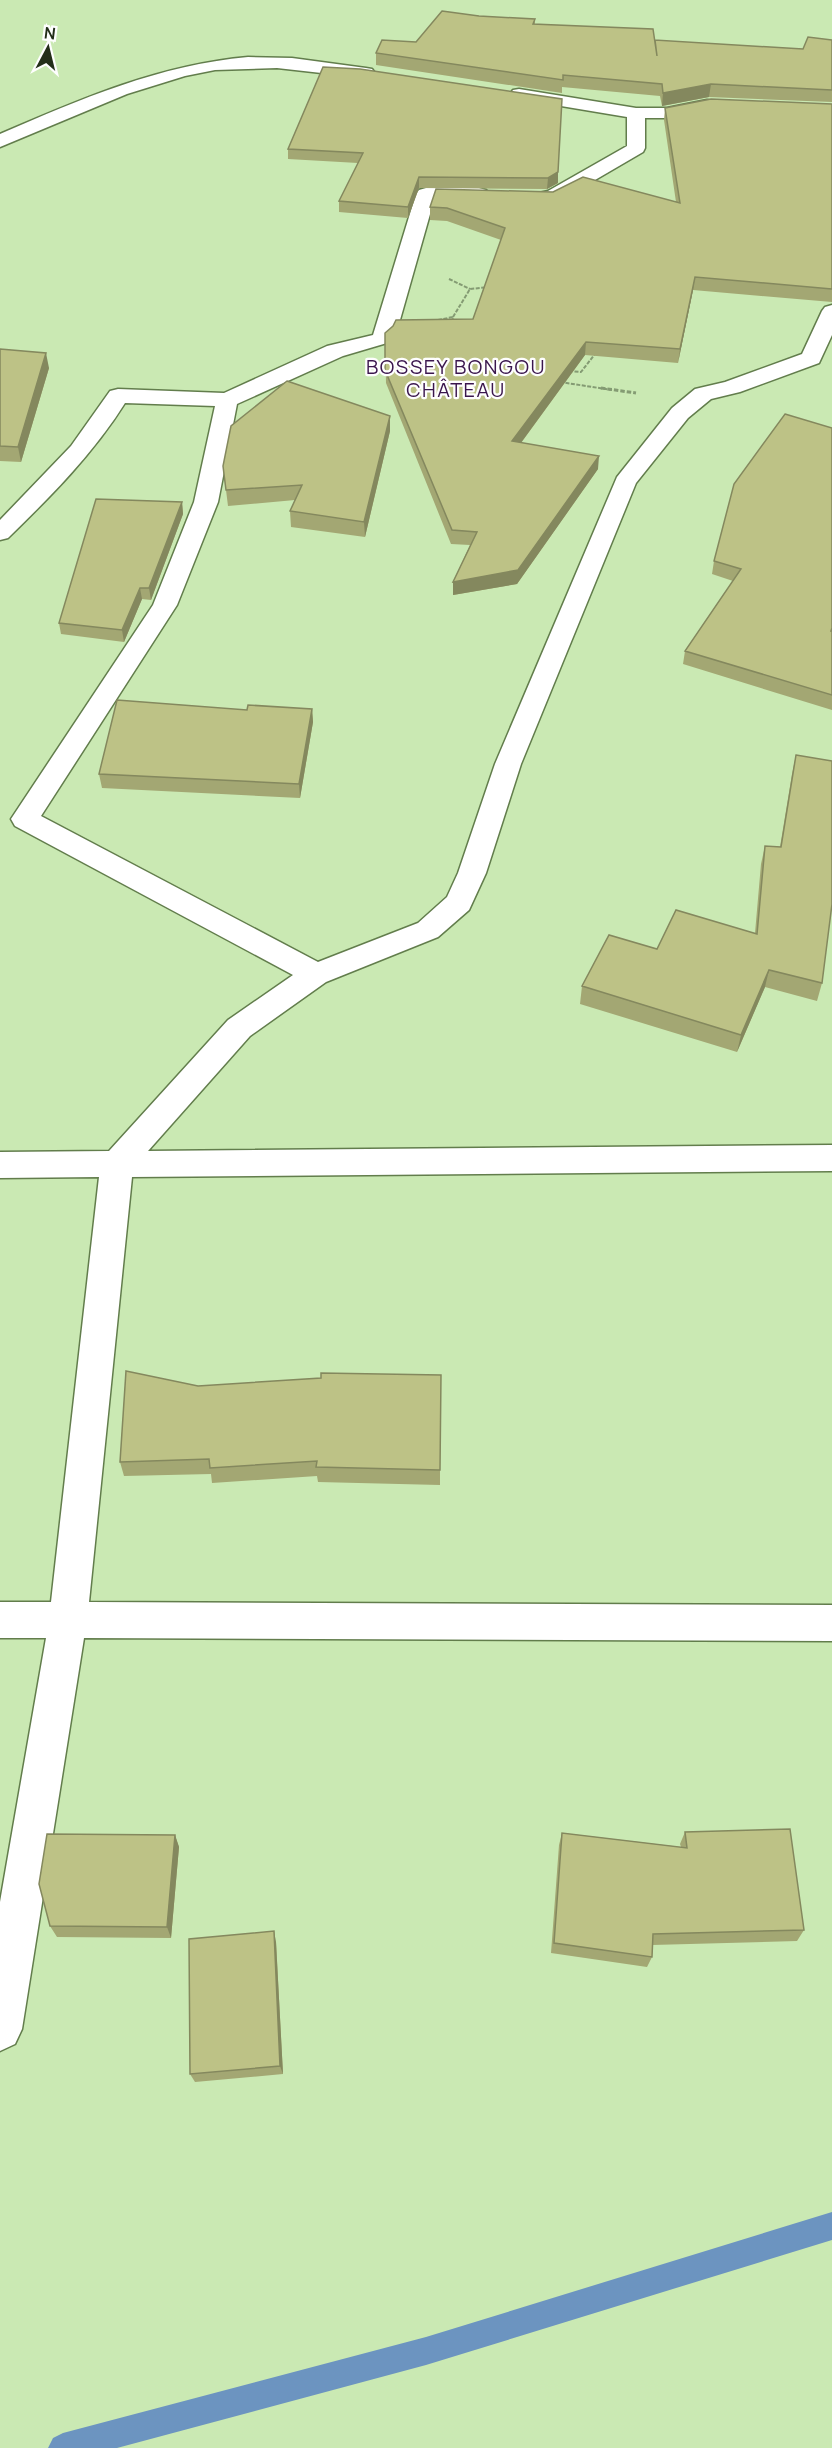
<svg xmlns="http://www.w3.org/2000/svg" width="832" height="2448" font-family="Manrope,sans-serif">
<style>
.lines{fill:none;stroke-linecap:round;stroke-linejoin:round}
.stream{fill:#6c94c0;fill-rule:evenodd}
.street-casing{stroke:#627d4c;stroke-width:3}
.path-far1{stroke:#849b73;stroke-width:2;stroke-dasharray:4 1.5;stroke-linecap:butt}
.path{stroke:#849b73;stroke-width:3;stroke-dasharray:4.5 2;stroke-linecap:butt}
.street{fill:#fff;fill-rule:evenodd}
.wall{fill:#a3a773}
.shaded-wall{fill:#84885e}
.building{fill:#bdc286;stroke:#84885e;stroke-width:1.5}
.labels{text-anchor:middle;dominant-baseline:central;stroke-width:4.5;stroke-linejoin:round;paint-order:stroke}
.far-quarter-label{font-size:20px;letter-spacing:1.5px;fill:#3a164d;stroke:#fefefe}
</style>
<rect width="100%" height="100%" fill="#cae9b3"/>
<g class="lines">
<path class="stream" d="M832,2212V2240L426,2365L117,2448H48L53,2438L63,2433L426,2337Z"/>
<g class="street-casing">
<path id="street" d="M248,57L292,58L366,68L372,69L375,73L372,77L366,78L277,68L215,70L185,76L127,94L0,147V134C81,99 159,65 248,57Z
M519,89L636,108H667L707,100L713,101L716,105L713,109L667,118H645V148L643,152L559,201H539L536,197L539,193L548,191L627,146V117L513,98L510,94L513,90Z
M426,188H479L486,190L489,194L486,198L479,200H434L396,334L387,343L343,356L237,404L218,502L177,605L41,816L318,962L418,923L447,897L458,873L495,764L617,477L672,408L695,389L725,382L802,354L822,311L825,307L832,305V335L819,363L740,392L711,399L688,418L636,483L521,764L486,873L469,910L438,937L326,982L250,1036L148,1151L832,1145V1171L132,1177L89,1602L832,1605V1641L84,1638L22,2029L15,2044L0,2051V1902L46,1638H0V1602H51L99,1177L0,1178V1152L109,1151L228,1020L293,975L15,826L11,819L153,605L194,502L215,406L125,403C93,454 51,496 8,538L0,540V520L71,446L110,391L118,389L224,393L327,346L373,335L416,194L419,190Z"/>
</g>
<path class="path-far1" d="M449,279L470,289
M453,317L470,289L489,287
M438,320L453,317L452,324
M569,371L581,372L595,354
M560,382L612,390"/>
<path class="path" d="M601,388L636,393"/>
<use href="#street" class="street"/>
</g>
<path class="wall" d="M479,16L535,19V24L655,41L803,49L832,40V102L709,97L662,106L660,96L562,87V93L376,65V53L416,42Z
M323,67L558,183L547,189L419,188L408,218L339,212V201L358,163L288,159V149Z
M832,104V302L693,290L678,363L585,355L521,443L598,469L517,584L453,595V582L470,545L451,544L386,383L385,333L473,319L501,240L447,221L430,220V207L676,202L664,120L665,108Z
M0,349L49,368L21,462L0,461Z
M390,416V431L365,537L291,527L290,511L295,500L228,506L223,466Z
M832,428V710L683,664L685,651L733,581L712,574L714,561Z
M182,502L183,514L151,600L142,599L124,642L61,634L59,623Z
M312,709L313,722L300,798L102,788L99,774L247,710Z
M796,755L822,983L817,1001L765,987L737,1052L580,1004L582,986L657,949L755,933L761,864L765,846L780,847L792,774Z
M126,1371L440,1470V1485L318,1482L317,1476L212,1483L211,1474L124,1476L120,1462Z
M685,1832L804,1930L797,1941L652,1945V1957L647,1967L551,1953L559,1845L562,1833L681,1847L680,1844Z
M175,1835L179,1847L171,1938L57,1937L50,1926Z
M276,1942L283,2074L195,2082L190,2074Z"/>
<path class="shaded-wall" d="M711,84L709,97L662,106L663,93Z
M558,172V183L547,189L548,178Z
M419,177V188L408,218V207Z
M695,277L693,290L678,363L680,349Z
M586,342L585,355L512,455V441Z
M46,353L49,368L21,462L18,447Z
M390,416V431L365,537L364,522Z
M599,456L598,469L517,584L453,595V582Z
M182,502L183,514L151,600L149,588Z
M140,588L142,599L124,642L122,630Z
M312,709L313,722L300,798L299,784Z
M769,970L765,987L737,1052L741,1035Z
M175,1835L179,1847L171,1938L167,1927Z
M274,1931L276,1942L283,2074L280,2066Z"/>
<path class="building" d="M442,11L479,16L535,19L533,24L653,29L657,56L655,40L803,49L808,37L832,40V90L711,84L663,93L662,84L563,75V80L376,53L382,40L416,42Z
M323,67L360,69L562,99L558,172L548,178L419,177L408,207L339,201L363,153L288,149Z
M711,99L832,104V289L695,277L680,349L586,342L512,441L599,456L518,570L453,582L477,532L452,530L385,370V333L393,326L396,320L473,319L505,228L447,208L430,207L436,189L553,192L583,177L680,203L665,108Z
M0,349L46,353L18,447L0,446Z
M287,381L390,416L364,522L290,511L302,485L226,490L223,466L231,426Z
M785,414L832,428V628L831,631H832V695L685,651L741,569L714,561L734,484Z
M96,499L182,502L149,588H140L122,630L59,623Z
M117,700L247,710L248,705L312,709L299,784L99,774Z
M796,755L832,761V904L822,983L769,970L741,1035L582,986L609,935L657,949L676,910L757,934L765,846L781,847Z
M126,1371L198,1386L321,1378V1373L441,1375L440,1470L316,1467L317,1461L210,1468L209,1459L120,1462Z
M790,1829L804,1930L653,1934L652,1957L554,1943L562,1833L687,1848L685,1832Z
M47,1834L175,1835L167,1927L50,1926L39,1884Z
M274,1931L280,2066L190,2074L189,1939Z"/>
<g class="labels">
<g class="far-quarter-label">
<text x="456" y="366">BOSSEY BONGOU<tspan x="456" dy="23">CHÂTEAU</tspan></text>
</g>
</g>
<g transform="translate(48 48) rotate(7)" stroke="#fefefe" stroke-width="4.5" paint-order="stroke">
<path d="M0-4.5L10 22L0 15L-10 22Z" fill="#232e19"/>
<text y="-9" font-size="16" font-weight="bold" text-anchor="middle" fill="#232e19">N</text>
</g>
</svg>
